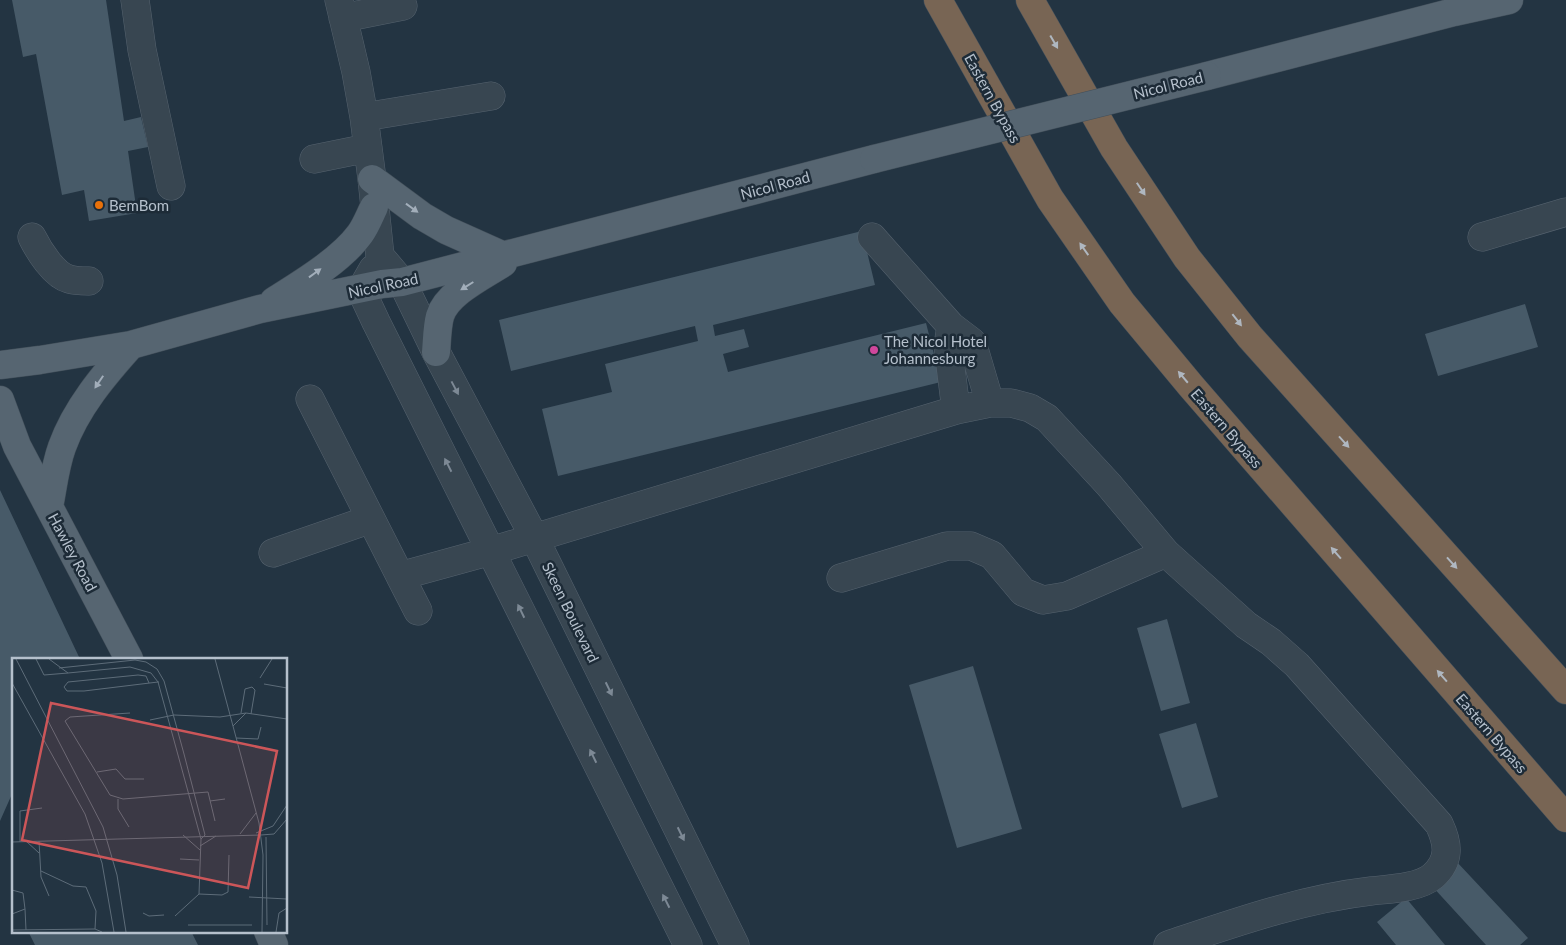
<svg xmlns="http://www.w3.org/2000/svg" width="1566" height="945" font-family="Lato,sans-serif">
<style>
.building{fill:#475a68}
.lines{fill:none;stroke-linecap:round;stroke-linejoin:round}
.minor-casing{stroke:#56636f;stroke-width:29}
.major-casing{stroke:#424f5a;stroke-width:29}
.highway-casing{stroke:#43505c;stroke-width:29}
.minor{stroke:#384651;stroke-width:28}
.major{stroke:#566571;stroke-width:28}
.highway{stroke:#786554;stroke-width:28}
.major-bridge-casing{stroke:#424f5a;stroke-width:29;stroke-linecap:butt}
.major-bridge{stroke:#566571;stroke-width:28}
.oneway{fill:#afb7c0}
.oneway2{fill:#a2aeba}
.oneway3{fill:#7d8995}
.food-dot{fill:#e8710a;stroke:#1d2b37;stroke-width:2}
.hotel-dot{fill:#d1479c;stroke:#1d2b37;stroke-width:2}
.labels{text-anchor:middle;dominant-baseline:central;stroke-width:5;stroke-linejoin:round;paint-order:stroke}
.street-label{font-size:15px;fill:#b5c0cc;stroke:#1d2b37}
.poi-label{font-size:15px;fill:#b5c0cc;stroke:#1d2b37;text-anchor:start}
.inset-road{fill:none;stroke:#5d6c79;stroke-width:1}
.view{fill:#cc5659;fill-opacity:0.15;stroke:#cc5659;stroke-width:2.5}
.inset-edge{fill:none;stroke:#b5c0cc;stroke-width:2.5}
</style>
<rect width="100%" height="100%" fill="#233442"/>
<path class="building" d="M12,0H106L124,121L141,117L148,147L128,151L137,213L89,221L84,190L62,195L36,54L23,57Z
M862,231L875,285L713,325L715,336L744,329L749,347L723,354L728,372L926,323L941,382L558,476L542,409L612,392L605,364L698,341L695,326L511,371L499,320Z
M1525,304L1538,347L1438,376L1425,334Z
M0,490L80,659H14V795L12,794L0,821Z
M1167,619L1190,703L1161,711L1137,628Z
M973,666L1022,829L957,848L909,685Z
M1196,723L1218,797L1182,808L1159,734Z
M1456,861L1528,938L1520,945H1486L1431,885Z
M1406,898L1445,945H1396L1377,922Z
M28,931H191L198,945H35Z"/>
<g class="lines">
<g class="minor-casing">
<path id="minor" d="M135,0L142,50L171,186
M339,0L356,72L364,117L372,179L380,256L402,282L436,352L534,537L735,945
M343,18L403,6
M364,117L491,96
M314,159L368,148
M32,237C39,251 54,275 69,279C75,281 83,281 89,281
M872,237L951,326L972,342L990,403
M1482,237L1566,212
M373,269L361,290L376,322L688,945
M951,326L948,346L956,410
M310,399L400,576L491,551L956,410L990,403H1011L1030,408L1047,418L1109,485L1166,553L1246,625L1271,642L1297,665L1439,824C1448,843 1451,860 1433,876C1419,888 1389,889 1371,891C1301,899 1234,923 1168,945
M273,553L371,519
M400,576L418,611
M841,578L947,546H971L992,555L1023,592L1043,600L1067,596L1166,553"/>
</g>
<g class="major-casing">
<path id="major" d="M1207,76L1454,12L1509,0
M372,179L422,216L446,230L504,256
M274,301C301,284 341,260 360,234C366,226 370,215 374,207
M436,352C437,341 437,327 440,316C447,293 483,276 503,263
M0,365L40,360L131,345L260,309L382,284L402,282L874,159
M0,400L17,446L129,659
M49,507C53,487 55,466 62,447C76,408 104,375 131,345
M268,931L274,945"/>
</g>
<g class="highway-casing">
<path id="highway" d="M938,0L1050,199L1122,303L1191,386L1566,818
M1030,0L1114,148L1187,258L1250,337L1566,690"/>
</g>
<use href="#minor" class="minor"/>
<use href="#major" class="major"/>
<use href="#highway" class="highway"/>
<g class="major-bridge-casing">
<path id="major-bridge" d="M874,159L1207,76"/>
</g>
<use href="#major-bridge" class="major-bridge"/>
</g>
<defs><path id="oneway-solid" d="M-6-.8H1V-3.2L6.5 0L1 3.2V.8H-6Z" transform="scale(1.25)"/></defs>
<g class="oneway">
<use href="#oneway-solid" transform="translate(1054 42) rotate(60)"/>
<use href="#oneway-solid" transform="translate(1141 189) rotate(56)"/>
<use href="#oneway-solid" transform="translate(1084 249) rotate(-125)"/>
<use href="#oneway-solid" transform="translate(1237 320) rotate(52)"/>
<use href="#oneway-solid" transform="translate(1183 377) rotate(-130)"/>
<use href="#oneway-solid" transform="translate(1344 442) rotate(48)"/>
<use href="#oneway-solid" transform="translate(1336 553) rotate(-131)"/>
<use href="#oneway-solid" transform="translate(1452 563) rotate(48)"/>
<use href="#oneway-solid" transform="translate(1442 676) rotate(-131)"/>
</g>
<g class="oneway2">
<use href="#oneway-solid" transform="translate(412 208) rotate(36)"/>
<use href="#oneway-solid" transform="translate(315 273) rotate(-36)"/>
<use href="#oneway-solid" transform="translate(467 286) rotate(148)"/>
<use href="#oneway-solid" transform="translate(99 382) rotate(124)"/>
</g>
<g class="oneway3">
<use href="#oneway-solid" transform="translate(455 388) rotate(62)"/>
<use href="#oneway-solid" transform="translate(448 465) rotate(-117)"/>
<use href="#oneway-solid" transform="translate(521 611) rotate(-116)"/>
<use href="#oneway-solid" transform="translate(609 689) rotate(64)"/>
<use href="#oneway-solid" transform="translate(593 756) rotate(-116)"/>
<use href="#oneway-solid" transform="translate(681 834) rotate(64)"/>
<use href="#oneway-solid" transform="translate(666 901) rotate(-117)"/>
</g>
<circle class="food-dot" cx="99" cy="205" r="5"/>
<circle class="hotel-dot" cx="874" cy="350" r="5"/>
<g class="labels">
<g class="street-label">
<text transform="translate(1168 85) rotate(-14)">Nicol Road</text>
<text transform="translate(993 98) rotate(61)">Eastern Bypass</text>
<text transform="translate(775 185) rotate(-15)">Nicol Road</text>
<text transform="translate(383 285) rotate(-12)">Nicol Road</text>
<text transform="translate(1227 428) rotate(49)">Eastern Bypass</text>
<text transform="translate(73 552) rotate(62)">Hawley Road</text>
<text transform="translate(571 612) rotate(64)">Skeen Boulevard</text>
<text transform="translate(1492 733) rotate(49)">Eastern Bypass</text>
</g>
<g class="poi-label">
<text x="109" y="205">BemBom</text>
<text x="884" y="341">The Nicol Hotel<tspan x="884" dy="17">Johannesburg</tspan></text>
</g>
</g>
<g transform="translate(12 658)">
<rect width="275" height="275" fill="#233442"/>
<path class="inset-road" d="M4,1L91,169L105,217L114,274M24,1L32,17L56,15M37,1L56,15L118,9L139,15L146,24L189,181L187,236L210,237L216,234L217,197M203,1L247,165L251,197L250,274M47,10L123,2L134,4L145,11L152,23L172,96L193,177L189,181M248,20L260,1M0,25L73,156L90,205L102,274M137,25L134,18L126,17L56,24L52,29L55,33H72L146,24H147M252,26L275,30M118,55L58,59L53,63L98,137L111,141L196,134L203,163M229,55L233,31L240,29L243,32L239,56M138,62L162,57L208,59L234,55L275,61M221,68L234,55M224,80L246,81L249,69M85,114L104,111L113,121H132M106,141V151L117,169M198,143L213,141M244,175L261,168L275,147M228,176L244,155M171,177L188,192M254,179L255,267M14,183L27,195M27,183L29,219L37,238M0,184L249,177L262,176L275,161M8,184V153L30,150M188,188L204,178M168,201L187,202M29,213L61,228L74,229L84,253L83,271M0,232L11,235L13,251M237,239L275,241M131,255L137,258L152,257M0,256L13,251L14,272M163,258L187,236M176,267H240M0,272L83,271L90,274M264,274L267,255L275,250"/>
<path class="view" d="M39,45L265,93L236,230L10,182Z"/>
<rect width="275" height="275" class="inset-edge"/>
</g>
</svg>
